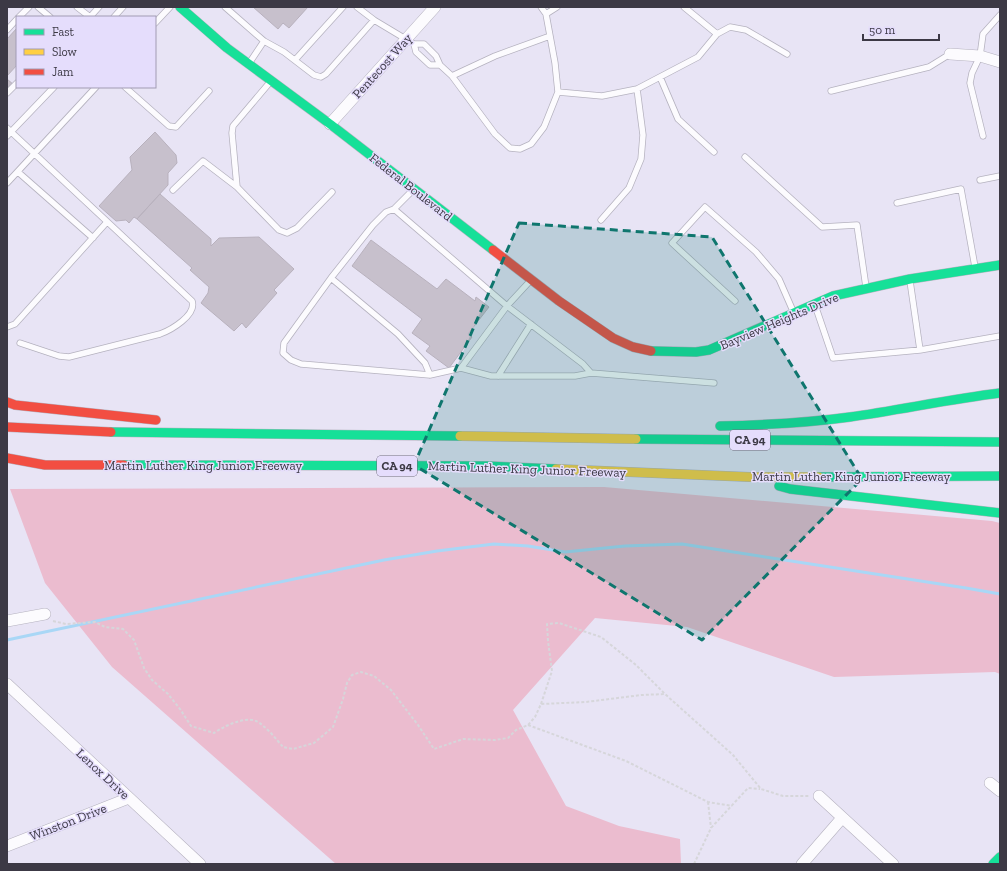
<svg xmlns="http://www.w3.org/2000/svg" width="1007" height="871" font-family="'Zilla Slab',serif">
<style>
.green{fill:#ebbccf}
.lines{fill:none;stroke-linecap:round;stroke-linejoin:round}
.stream{stroke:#a9d7f6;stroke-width:3}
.building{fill:#c7c0cc;stroke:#b8b1bd}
.lane-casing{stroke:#b5b2bf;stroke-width:7}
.street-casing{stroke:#b5b2bf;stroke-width:12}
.fast-casing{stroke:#b5b2bf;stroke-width:10}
.slow-casing{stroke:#b5b2bf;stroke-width:10}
.jam-casing{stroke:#b5b2bf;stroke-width:10}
.path{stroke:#d6d6da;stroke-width:2;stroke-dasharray:3 2;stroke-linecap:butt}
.lane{stroke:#fcfbfe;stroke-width:5.5}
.street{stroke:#fcfbfe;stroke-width:11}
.fast{stroke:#16e098;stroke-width:9}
.slow{stroke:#ffcf43;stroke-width:9}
.jam{stroke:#f24e42;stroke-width:9}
.marked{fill:#0f766e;fill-opacity:0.2;stroke:#0f766e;stroke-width:3;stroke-dasharray:8 5;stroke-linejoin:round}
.labels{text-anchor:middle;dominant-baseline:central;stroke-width:3;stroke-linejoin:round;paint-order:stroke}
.shield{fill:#e5ddfc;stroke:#6f6a7c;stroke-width:1}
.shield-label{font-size:12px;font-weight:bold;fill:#3c3945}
.street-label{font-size:13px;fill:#3c3945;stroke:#e5ddfc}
</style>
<rect width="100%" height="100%" fill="#e8e4f5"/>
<path class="green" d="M604,487L992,521L1000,523V674L995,672L834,677L687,627L595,618L513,710L566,806L619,826L680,839L681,864H336L112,667L45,583L10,489Z"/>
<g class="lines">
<path class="stream" d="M7,640L384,560L437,551L494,544L528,546L565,552L625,546L682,544L966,588L1000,594"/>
</g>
<path class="building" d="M253,7H308L289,28L283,23L278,29Z
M17,28V65L7,76V39Z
M7,79L14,85L7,90Z
M155,132L176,155L177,163L168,173V185L137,219L134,217L129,223L126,220L116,221L99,206L132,170L130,157Z
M160,194L211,239V246L219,238L259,237L294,269L274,290L277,293L246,328L242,323L234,331L201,303L208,293L209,287L190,270L192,268L137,219Z
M371,240L437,289L446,279L475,301L476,297L489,307L468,334L472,337L449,368L426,351L430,346L412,333L422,319L352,266Z"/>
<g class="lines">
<g class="lane-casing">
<path id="lane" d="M38,7L50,17
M77,7L90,17
M225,7L264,41
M357,7L374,20L414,44H424L436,56L440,65L452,76L495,134L510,148L520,149L531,144L544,127L558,92L555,63L546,14L541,7
M546,14L557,7
M19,17L29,7
M90,17L99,7
M114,17L123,7
M155,23L170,7
M7,30L17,19
M717,34L730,27L746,30L787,54
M414,44L416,52L430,65H440
M295,60L343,7
M250,62L264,41L284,52L314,75L321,77L326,74L374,20
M452,76L495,56L550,36
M660,77L678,119L714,152
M125,87L169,126L176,127L209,91
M831,91L929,67L950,54
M558,92L602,96L637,89L698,57L717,34L684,7
M7,93L17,83
M7,128L192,301C197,315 171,330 160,334L69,357L59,356L20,343
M7,136L54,87
M983,136L970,83L972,73L980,56L983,34L1000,15
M745,157L822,227L857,225L866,287
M18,172L93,238
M980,180L1000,176
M7,183L96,87
M237,187L279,230L287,233L297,228L332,192
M173,190L203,161L237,187L232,133L233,126L271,81
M897,203L961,189L975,267
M394,209L507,306L583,364L591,373L575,376H491L461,368L430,375L301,364L291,360L283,353L284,343L331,278L373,225L386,212L394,209L414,189
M601,220L629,188L641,159L643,135L637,89
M331,278L398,334L425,363L430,375
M910,281L920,350
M735,301L672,243L705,207L756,252L779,279L793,311
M815,305L833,358L920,350L1000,336
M7,327L15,324L107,222
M461,368L507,306L531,280
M591,373L714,383
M498,376L531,324"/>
</g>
<g class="street-casing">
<path id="street" d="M950,54L980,56L1000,62
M330,124L435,7
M7,621L45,614
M7,684L200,864
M990,783L1000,791
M819,796L893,864
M7,846L129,798
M802,864L842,818"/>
</g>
<g class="fast-casing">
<path id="fast" d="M180,7L227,48L330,124L493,250
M651,351L696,352L709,350L833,296L910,279L1000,265
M720,426C763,425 807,423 850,417C900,410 950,399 1000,393
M111,432L460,436
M636,439L1000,442
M124,465L487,466L556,469
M819,477L1000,476
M779,486L790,489L1000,513
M993,864L1000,857"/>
</g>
<g class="slow-casing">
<path id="slow" d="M460,436L636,439
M556,469L750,477H819"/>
</g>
<g class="jam-casing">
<path id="jam" d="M493,250L559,301L613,338L633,347L651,351
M7,402L15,405L156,420
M7,427L111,432
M7,458L45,465H124"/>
</g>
<path class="path" d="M53,621L66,624L95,622L105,627L123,629L134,640L144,668L152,680L168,694L180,709L191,726L214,733C223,727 244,716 256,721C265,725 277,740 283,747L293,749L314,743L333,727L343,699L347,683L352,675L361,672L374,676L391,690L418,725L434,749L463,739L495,740L508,738L516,730L528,725L535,717L541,704L586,702L641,695L665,694L733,755L761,789L783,796H810
M541,704L552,671L548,641L547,624L559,623L601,637L636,665L665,694
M528,725L626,761L708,802L732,806
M708,802L711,828
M694,864L711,828L748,788L760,789"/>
<use href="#lane" class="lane"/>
<use href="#street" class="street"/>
<use href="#fast" class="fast"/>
<use href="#slow" class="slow"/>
<use href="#jam" class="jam"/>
</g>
<path class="marked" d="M519,223L712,237L862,479L702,640L414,465Z"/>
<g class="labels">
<g class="shield">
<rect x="730" y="430" width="40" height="20" rx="3"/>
<rect x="377" y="456" width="40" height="20" rx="3"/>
</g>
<g class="shield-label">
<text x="750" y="440">CA 94</text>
<text x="397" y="466">CA 94</text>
</g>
<g class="street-label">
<text transform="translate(382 66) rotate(-48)">Pentecost Way</text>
<text transform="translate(411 187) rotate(38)">Federal Boulevard</text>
<text transform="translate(779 321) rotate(-23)">Bayview Heights Drive</text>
<text x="203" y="465">Martin Luther King Junior Freeway</text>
<text transform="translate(527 469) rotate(2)">Martin Luther King Junior Freeway</text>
<text x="851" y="476">Martin Luther King Junior Freeway</text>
<text transform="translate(103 774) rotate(43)">Lenox Drive</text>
<text transform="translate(68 822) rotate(-21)">Winston Drive</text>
</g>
</g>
<rect width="1007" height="871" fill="none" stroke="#3c3945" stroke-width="16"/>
<rect x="16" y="16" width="140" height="72" fill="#e5ddfc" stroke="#a19bb3"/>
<rect x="24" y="29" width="20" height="6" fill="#16e098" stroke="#a19bb3"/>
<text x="52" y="36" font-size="12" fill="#3c3945">Fast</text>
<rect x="24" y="49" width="20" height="6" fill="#ffcf43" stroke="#a19bb3"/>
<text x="52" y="56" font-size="12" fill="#3c3945">Slow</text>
<rect x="24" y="69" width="20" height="6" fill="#f24e42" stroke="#a19bb3"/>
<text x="52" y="76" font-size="12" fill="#3c3945">Jam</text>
<path d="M863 34v6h76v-6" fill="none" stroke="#3c3945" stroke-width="2"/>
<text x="869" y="34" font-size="12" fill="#3c3945" stroke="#e5ddfc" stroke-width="3" paint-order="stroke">50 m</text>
</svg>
